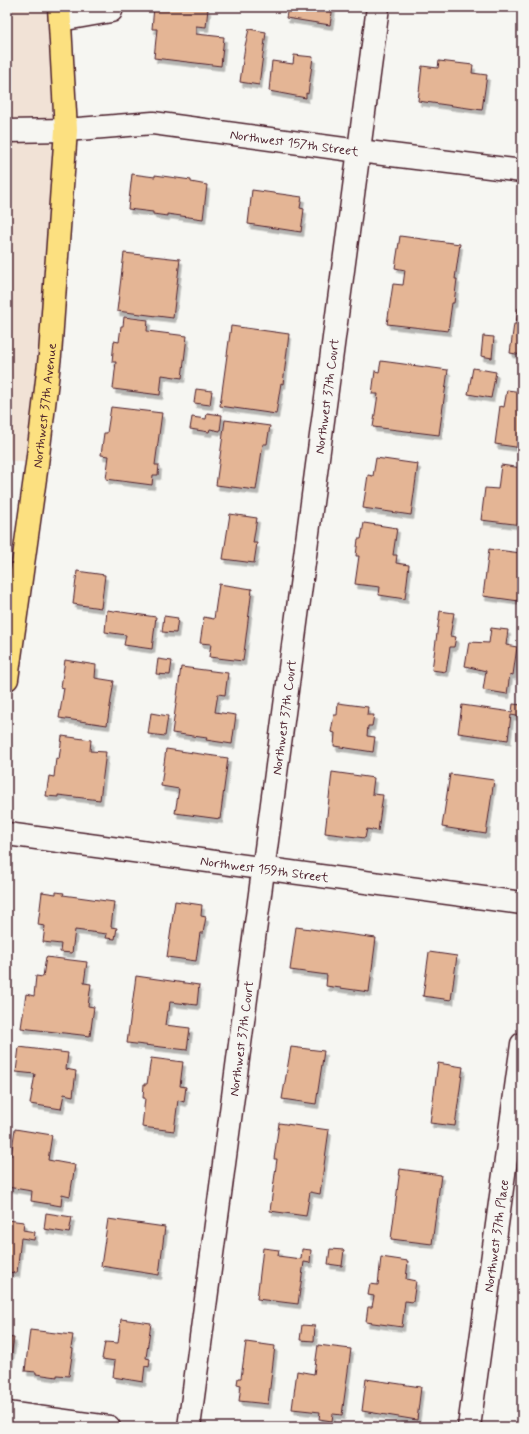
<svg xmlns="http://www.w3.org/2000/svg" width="529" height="1434" font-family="Mynerve,sans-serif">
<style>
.built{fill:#f1e2d6}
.building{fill:#e4b595;stroke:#4a1f2b;filter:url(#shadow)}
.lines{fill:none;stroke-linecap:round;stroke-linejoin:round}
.street-casing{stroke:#4a1f2b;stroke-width:25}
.secondary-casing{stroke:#4a1f2b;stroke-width:25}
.primary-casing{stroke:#4a1f2b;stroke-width:25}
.street{stroke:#f6f6f2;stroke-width:22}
.secondary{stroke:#f6f6f2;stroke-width:22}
.primary{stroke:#fce080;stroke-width:22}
.labels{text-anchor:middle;stroke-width:4;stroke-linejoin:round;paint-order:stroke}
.street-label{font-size:13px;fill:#4a1f2b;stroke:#f6f6f2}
</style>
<defs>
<filter id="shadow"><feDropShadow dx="2.5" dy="4.5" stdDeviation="0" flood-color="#0004"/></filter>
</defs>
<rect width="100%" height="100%" fill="#f6f6f2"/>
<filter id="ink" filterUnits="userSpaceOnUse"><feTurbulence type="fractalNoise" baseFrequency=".025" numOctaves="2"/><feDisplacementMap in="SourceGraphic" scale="8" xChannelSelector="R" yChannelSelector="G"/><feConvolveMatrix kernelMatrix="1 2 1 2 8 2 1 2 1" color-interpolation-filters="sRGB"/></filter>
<g filter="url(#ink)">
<!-- built -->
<polygon class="built" points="7,7 59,7 68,112 37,464 7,460"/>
<!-- building -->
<g class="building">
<polygon points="154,7 198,7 208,9 206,27 196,26 196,34 224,37 221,66 154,58 157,29 152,29"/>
<polygon points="288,7 333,7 330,25 286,18"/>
<polygon points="249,29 266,32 259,85 240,82 245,46"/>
<polygon points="294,55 313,57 308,94 306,93 306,98 269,91 272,61 293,64"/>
<polygon points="439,61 473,65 472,73 487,75 482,110 418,101 422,66 438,68"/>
<polygon points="132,174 155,177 155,175 191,180 191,182 207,185 203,219 167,214 167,216 153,214 153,212 128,209"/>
<polygon points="252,190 302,197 300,208 304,209 301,232 248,224"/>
<polygon points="400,236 460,244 455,279 457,279 454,303 452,303 448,331 387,324 393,284 403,285 405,270 395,268"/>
<polygon points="124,253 180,259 173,318 117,311"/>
<polygon points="518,308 522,308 522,355 510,353 514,324 516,324"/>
<polygon points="124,317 148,320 147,331 187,336 182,378 162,375 160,395 113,389 116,362 112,362 114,341 119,342 121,326 123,326"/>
<polygon points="231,326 289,334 283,384 281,383 276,414 220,406"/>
<polygon points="483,336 494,337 492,358 481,356"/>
<polygon points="381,361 448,370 439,435 373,427 378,394 372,394 375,371 379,372"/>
<polygon points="473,368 496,372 491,398 468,394"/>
<polygon points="196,389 212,391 210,405 194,403"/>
<polygon points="507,390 522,392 522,448 495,444 500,406 504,407"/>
<polygon points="111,407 162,413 155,465 159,465 158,475 153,475 152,485 106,479 109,456 101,455 104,433 107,433"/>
<polygon points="207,413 222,415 220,431 210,429 209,432 190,429 192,417 206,419"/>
<polygon points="225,420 270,426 267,444 263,444 256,490 216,485"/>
<polygon points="376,458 418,464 411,515 363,508 368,475 373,476"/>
<polygon points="501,465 522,468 522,525 481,520 485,488 498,489"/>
<polygon points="230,514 257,518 253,543 257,543 254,563 223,559"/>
<polygon points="364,523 397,528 393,555 397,555 396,563 409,565 405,599 379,595 380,587 355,584 359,556 356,556 358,539 361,539"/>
<polygon points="489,549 521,553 518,571 522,571 522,576 519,601 483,596"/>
<polygon points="77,571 105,575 101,608 73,604"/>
<polygon points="219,584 252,589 243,661 209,657 211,644 200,643 204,617 214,619"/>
<polygon points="107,610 156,617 152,649 124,645 126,635 105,632"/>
<polygon points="440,611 454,613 450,636 456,637 454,647 450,647 446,672 432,670"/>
<polygon points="164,616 178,618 176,633 162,632"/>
<polygon points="491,628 508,630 506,645 517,647 513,675 510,674 507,694 483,690 486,671 465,666 469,642 489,643"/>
<polygon points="158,659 172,661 170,675 156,674"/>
<polygon points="65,660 96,665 95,678 114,681 107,725 59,718 64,688 61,687"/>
<polygon points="181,667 228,673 225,695 218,694 215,712 236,715 232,744 206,740 207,738 172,733"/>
<polygon points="338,703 368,707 367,715 374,715 372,726 368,726 367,736 375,737 373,752 334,746 335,733 331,732 334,715 337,715"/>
<polygon points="513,704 522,705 522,717 511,715 508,740 458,733 462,705 512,712"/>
<polygon points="151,713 168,716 165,736 148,734"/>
<polygon points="62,736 91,740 90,751 106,752 100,800 58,795 58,797 46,796 49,776 54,777 56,758 59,759"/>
<polygon points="166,749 228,758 220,819 175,813 179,789 161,786"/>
<polygon points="332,772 374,778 372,794 383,795 378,831 367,829 365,838 325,833"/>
<polygon points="450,774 494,780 486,834 442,827"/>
<polygon points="42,892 56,894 56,892 64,893 63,895 114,902 111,927 117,928 115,939 106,938 107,934 75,930 72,953 60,952 61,944 43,942 45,926 38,925"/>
<polygon points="175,901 202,905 201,916 206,917 203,933 200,933 196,961 167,957"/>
<polygon points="296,927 376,938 369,992 326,986 327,975 290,970"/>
<polygon points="429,952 457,956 451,1000 423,996"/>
<polygon points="46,957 87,962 84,983 91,984 88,1006 94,1007 90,1036 21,1028 26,994 34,996 36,976 43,977"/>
<polygon points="136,976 199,985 197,1005 170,1002 169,1011 167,1011 165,1025 190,1028 187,1050 127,1043"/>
<polygon points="19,1047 68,1053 66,1069 76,1071 73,1096 64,1094 61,1109 30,1104 35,1074 16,1072"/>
<polygon points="291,1047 324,1051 316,1104 282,1099"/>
<polygon points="151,1058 183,1062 180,1086 186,1087 184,1102 178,1100 174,1131 142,1127 145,1098 143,1098 144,1084 147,1084"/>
<polygon points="438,1063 463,1067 455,1126 430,1123"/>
<polygon points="279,1123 329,1130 320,1194 310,1192 306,1216 270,1211 277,1159 274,1159"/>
<polygon points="15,1129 52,1135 48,1160 75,1165 70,1196 62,1194 61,1206 31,1201 32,1191 7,1187 7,1163 8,1155 11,1156"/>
<polygon points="400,1169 441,1175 432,1244 391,1239"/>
<polygon points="46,1213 72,1217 69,1233 44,1229"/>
<polygon points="108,1219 165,1227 159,1275 101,1266"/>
<polygon points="7,1220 24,1222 23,1230 35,1232 34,1240 21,1238 17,1273 7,1272"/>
<polygon points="263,1248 279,1250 278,1256 301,1259 302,1249 311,1250 310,1263 304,1262 298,1304 257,1299"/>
<polygon points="330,1249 344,1250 342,1266 328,1264"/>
<polygon points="381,1257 408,1261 406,1279 416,1281 413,1302 405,1301 402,1327 366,1322 368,1307 372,1307 374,1296 368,1295 370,1284 378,1285"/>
<polygon points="121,1319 151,1323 146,1358 150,1359 149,1367 145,1366 143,1382 113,1377 115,1361 102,1359 105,1342 118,1343"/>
<polygon points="302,1325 315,1326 314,1341 300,1340"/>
<polygon points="30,1330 73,1335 71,1348 73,1349 69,1376 57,1375 57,1377 36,1374 36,1372 25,1371"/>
<polygon points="7,1337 14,1338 9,1368 7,1368"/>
<polygon points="246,1342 275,1346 268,1404 239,1401 241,1385 237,1384 238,1378 241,1378"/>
<polygon points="318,1345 351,1349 342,1415 333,1414 332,1421 319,1419 320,1412 292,1409 297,1371 314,1374"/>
<polygon points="366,1379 421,1387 417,1420 362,1411"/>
</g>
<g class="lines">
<!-- street casing -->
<g class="street-casing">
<g id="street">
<polyline points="60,20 111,11 112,7"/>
<path id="s1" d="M7,131L66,130L153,123L359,151L522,171"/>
<polyline points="7,1413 109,1427"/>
<path id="s2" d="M189,1427L378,7"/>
<path id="s3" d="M469,1427L522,1044"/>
</g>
</g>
<!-- secondary casing -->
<g class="secondary-casing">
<g id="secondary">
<path id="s4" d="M7,834L522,903"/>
</g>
</g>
<!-- primary casing -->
<g class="primary-casing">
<g id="primary">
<path id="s5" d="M7,679L37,464L50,355L66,130L59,7"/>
</g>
</g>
<!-- street -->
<use href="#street" class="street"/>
<!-- secondary -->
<use href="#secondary" class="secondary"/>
<!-- primary -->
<use href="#primary" class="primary"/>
</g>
</g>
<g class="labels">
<!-- street labels -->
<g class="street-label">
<text dy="5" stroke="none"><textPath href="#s1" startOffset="289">Northwest 157th Street</textPath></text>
<text dy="5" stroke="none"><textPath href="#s2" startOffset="1040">Northwest 37th Court</textPath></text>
<text dy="5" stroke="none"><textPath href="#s5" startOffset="276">Northwest 37th Avenue</textPath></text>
<text dy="5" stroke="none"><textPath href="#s2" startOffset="716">Northwest 37th Court</textPath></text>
<text dy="5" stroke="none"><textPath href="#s4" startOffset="260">Northwest 159th Street</textPath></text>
<text dy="5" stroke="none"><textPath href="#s2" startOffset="392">Northwest 37th Court</textPath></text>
<text dy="5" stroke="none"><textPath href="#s3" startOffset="193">Northwest 37th Place</textPath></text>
</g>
</g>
<!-- margin -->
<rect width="529" height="1434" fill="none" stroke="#f6f6f2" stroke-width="24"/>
<rect x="12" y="12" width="505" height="1410" fill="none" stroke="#4a1f2b" stroke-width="1.5" filter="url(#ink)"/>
</svg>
